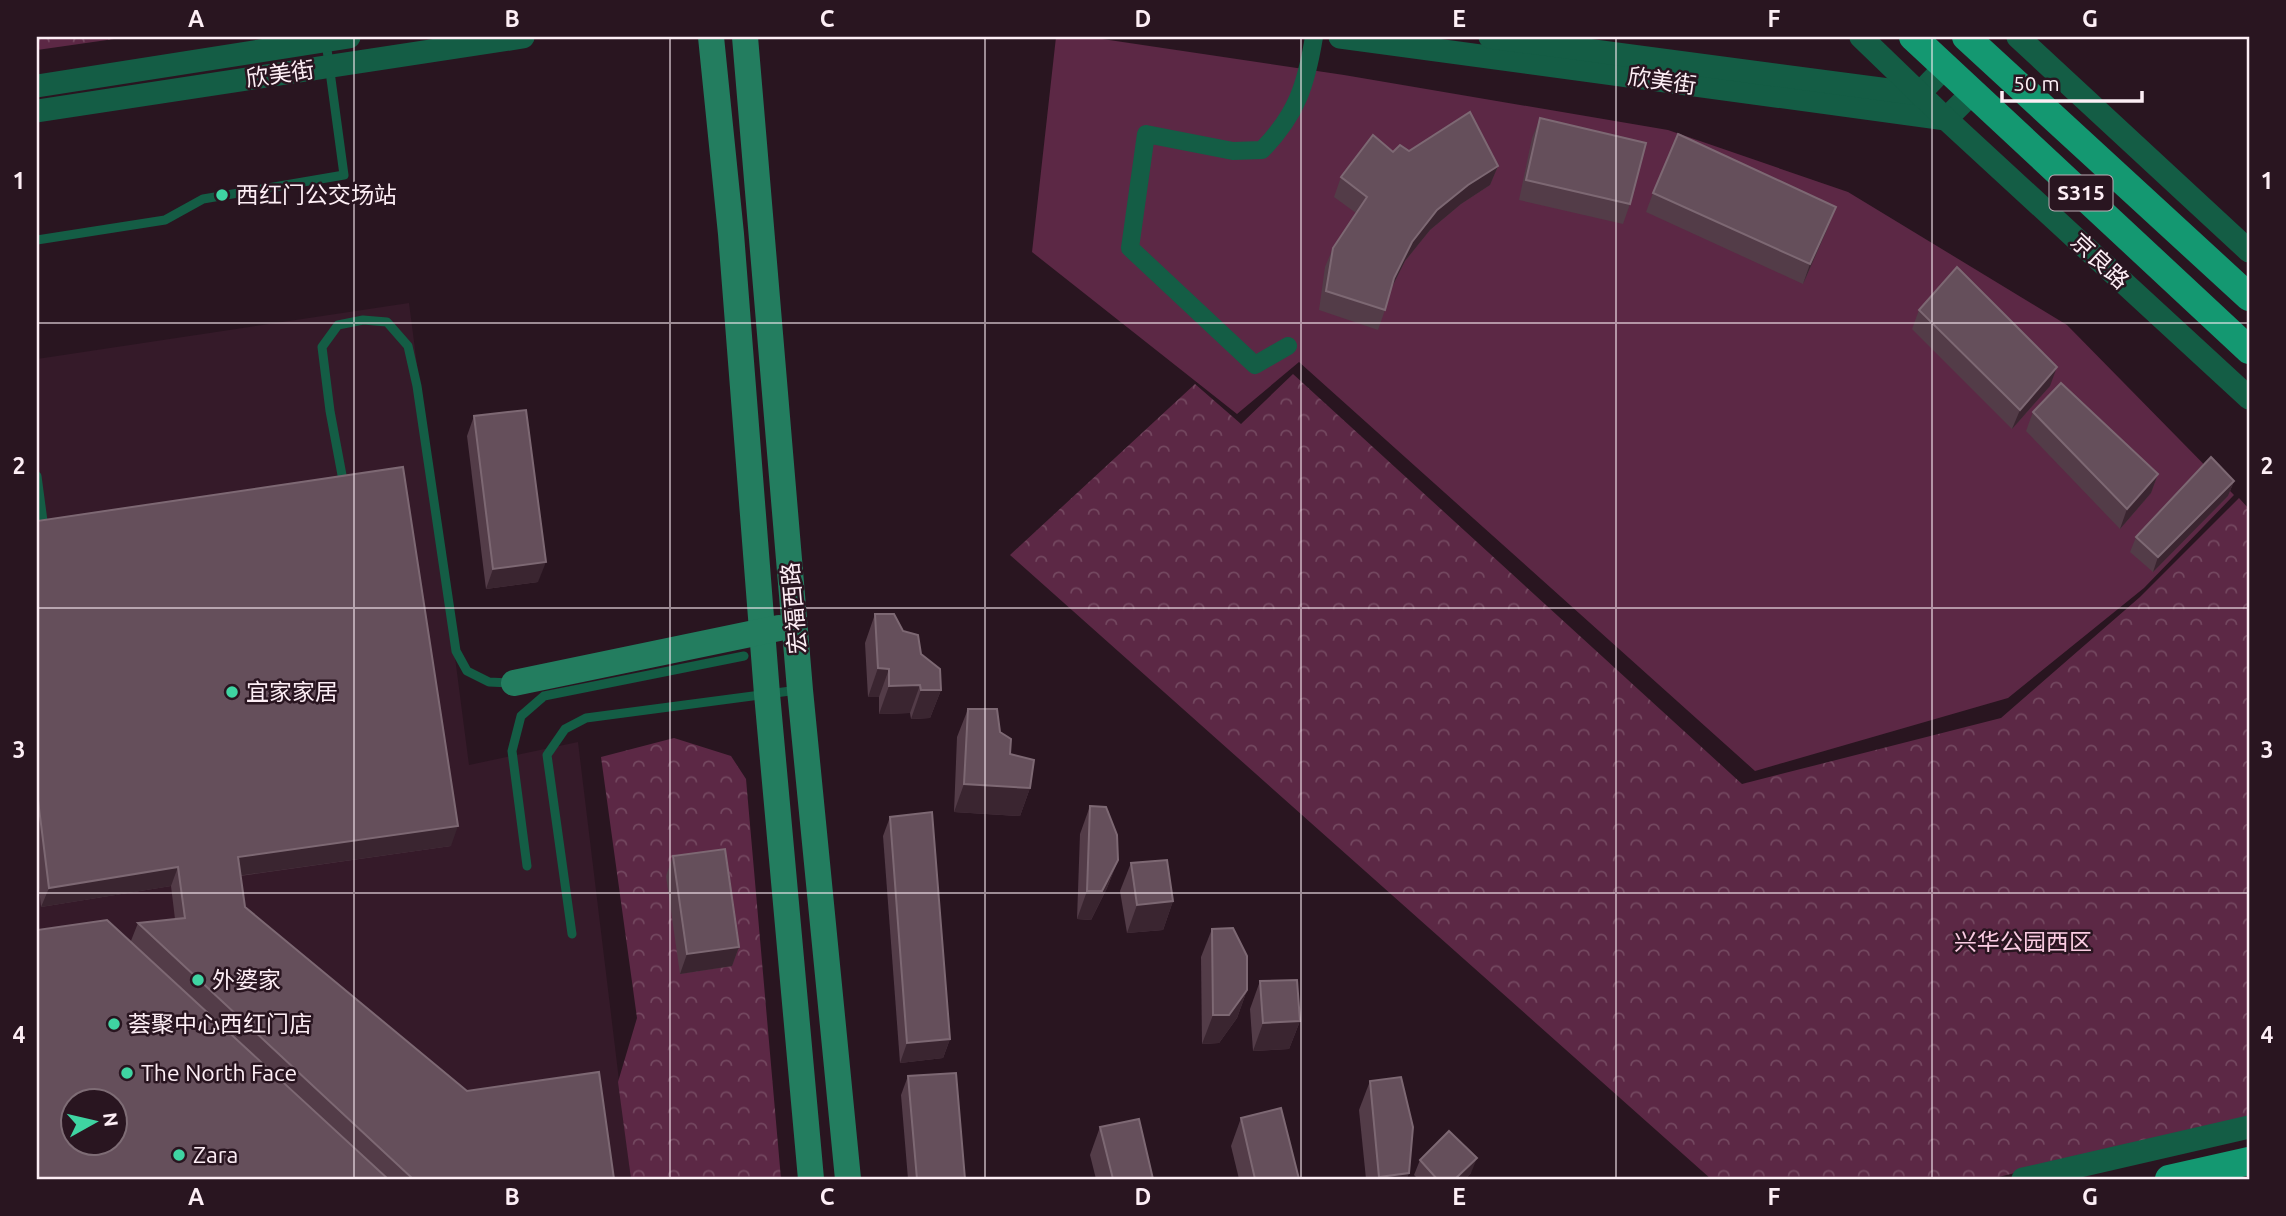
<svg xmlns="http://www.w3.org/2000/svg" width="2286" height="1216" font-family="Ubuntu,'Noto Sans SC',sans-serif">
<style>
.built{fill:#351a29;fill-rule:evenodd}
.green{fill:#5c2845}
.park{fill:url(#park-crowns)}
.lines{fill:none;stroke-linecap:round;stroke-linejoin:round}
.service{stroke:#145d45;stroke-width:9}
.minor{stroke:#145d45;stroke-width:18}
.tertiary{stroke:#145d45;stroke-width:23}
.secondary{stroke:#237d5f;stroke-width:26}
.primary{stroke:#149871;stroke-width:28}
.wall{fill:#533c48}
.shaded-wall{fill:#3a2530}
.building{fill:#654f5b;stroke:#7d6873;stroke-width:2;fill-rule:evenodd}
.grid{fill:none;stroke:#fdeef5;stroke-width:2;stroke-opacity:0.55}
.poi-dot{fill:#3fd4a2;stroke:#291520;stroke-width:2.5}
.labels{text-anchor:middle;stroke-width:5;stroke-linejoin:round;paint-order:stroke}
.shield{fill:#291520;stroke:#bdadb5;stroke-width:2}
.shield-label{font-size:21px;font-weight:bold;fill:#fdeef5}
.street-label{font-size:23px;fill:#fdeef5;stroke:#291520}
.poi-label{font-size:23px;fill:#fdeef5;stroke:#291520;text-anchor:start}
.park-label{font-size:23px;fill:#facce2;stroke:#291520}
.neatline{fill:none;stroke:#fdeef5;stroke-width:2.5}
.grid-label{font-size:23px;text-anchor:middle;font-weight:bold;fill:#fdeef5}
</style>
<defs>
<pattern id="park-crowns" width="20" height="18" patternUnits="userSpaceOnUse" patternTransform="scale(1.75)"><rect width="20" height="18" fill="#5c2845"/><path d="M2 6a3 3 0 1 1 6 0M12 15a3 3 0 1 1 6 0" fill="none" stroke="#744860"/></pattern>
</defs>
<rect width="100%" height="100%" fill="#291520"/>
<!-- built -->
<path class="built" d="M409,303L469,765L578,742L631,1179H37V359ZM74,1100H116V1142H74Z"/>
<!-- green -->
<polygon class="green" points="1056,37 1089,37 1344,75 1668,130 1848,192 2067,325 2234,495 2144,588 2008,698 1755,771 1299,362 1237,414 1032,252"/>
<!-- park -->
<g class="park">
<polygon points="37,37 128,37 37,50"/>
<polygon points="1293,374 1742,784 2001,718 2140,597 2239,498 2249,509 2249,1117 1990,1179 1711,1179 1010,555 1195,384 1241,424"/>
<polygon points="674,738 731,756 746,779 781,1179 631,1179 618,1082 637,1018 601,757"/>
</g>
<g class="lines">
<!-- service -->
<g class="service">
<polyline points="37,240 165,220 203,199 344,175 326,42"/>
<polyline points="342,475 330,411 322,347 338,325 363,320 387,322 408,346 417,386 456,651 467,671 489,682 512,683"/>
<polyline points="37,476 43,521"/>
<polyline points="527,866 512,751 521,716 544,696 744,656"/>
<polyline points="572,934 547,755 565,729 586,718 798,690"/>
</g>
<!-- minor -->
<path class="minor" d="M1288,346L1255,365L1130,248L1146,134L1233,151L1262,150C1297,114 1306,85 1314,37"/>
<!-- tertiary -->
<g class="tertiary">
<polyline points="1340,37 1946,119 1973,92"/>
<polyline points="1490,37 1919,94 1945,67"/>
<polyline points="1861,37 1946,119 2249,398"/>
<polyline points="2018,37 2249,251"/>
<polyline points="37,86 349,37"/>
<polyline points="37,111 523,37"/>
<polyline points="2023,1179 2249,1127"/>
</g>
<!-- secondary -->
<g class="secondary">
<polyline points="711,37 731,234 767,694 811,1179"/>
<polyline points="745,37 800,690 848,1179"/>
<polyline points="514,683 779,628"/>
</g>
<!-- primary -->
<g class="primary">
<polyline points="1913,37 2249,350"/>
<polyline points="1966,37 2249,297"/>
<polyline points="2169,1179 2249,1161"/>
</g>
</g>
<!-- wall -->
<g class="wall">
<polygon points="1540,118 1630,204 1623,224 1519,200 1532,138"/>
<polygon points="1409,151 1498,166 1490,185 1461,204 1430,230 1405,261 1390,290 1385,310 1378,330 1319,310 1325,267 1333,248 1356,213 1334,197 1341,177 1393,152"/>
<polygon points="1653,193 1836,207 1828,227 1803,284 1646,212"/>
<polygon points="1919,310 2050,386 2012,429 1912,329"/>
<polygon points="2033,412 2158,474 2151,493 2120,529 2026,431"/>
<polygon points="474,416 538,582 486,589 467,436"/>
<polygon points="2234,481 2228,496 2153,572 2130,552 2136,537"/>
<polygon points="37,521 451,846 240,876 245,907 467,1091 614,1179 37,1179 138,923 175,919 171,886 41,907 37,869"/>
<polygon points="875,614 903,631 921,654 941,690 930,718 911,719 910,713 879,714 879,697 868,697 865,643"/>
<polygon points="968,709 1000,732 1010,754 1030,788 1020,816 954,812 957,737"/>
<polygon points="1090,806 1118,860 1107,888 1091,920 1077,919 1080,834"/>
<polygon points="890,817 950,1039 943,1058 900,1063 883,836"/>
<polygon points="673,856 739,947 732,966 680,974 666,876"/>
<polygon points="1131,863 1173,901 1163,930 1127,933 1120,891"/>
<polygon points="1212,929 1247,990 1237,1018 1219,1043 1202,1044 1201,957"/>
<polygon points="1260,981 1300,1021 1289,1049 1253,1051 1250,1009"/>
<polygon points="908,1076 965,1179 908,1179 901,1095"/>
<polygon points="1370,1081 1409,1173 1406,1179 1366,1179 1359,1110"/>
<polygon points="1241,1118 1299,1179 1239,1179 1231,1146"/>
<polygon points="1100,1127 1153,1179 1096,1179 1090,1155"/>
<polygon points="1420,1160 1471,1173 1465,1179 1418,1179 1414,1175"/>
</g>
<!-- shaded-wall -->
<g class="shaded-wall">
<polygon points="1498,166 1490,185 1461,204 1430,230 1405,261 1387,297 1394,278 1412,242 1437,210 1468,185"/>
<polygon points="1836,207 1828,227 1803,284 1810,264"/>
<polygon points="2057,367 2050,386 2012,429 2020,410"/>
<polygon points="2158,474 2151,493 2120,529 2127,509"/>
<polygon points="2234,481 2228,496 2153,572 2158,557"/>
<polygon points="546,562 538,582 486,589 493,569"/>
<polygon points="878,668 889,669 879,697 868,697"/>
<polygon points="920,685 910,713 879,714 889,686"/>
<polygon points="921,690 941,690 930,718 911,719"/>
<polygon points="964,784 1030,788 1020,816 954,812"/>
<polygon points="458,826 451,846 230,877 238,857"/>
<polygon points="1118,860 1107,888 1091,920 1077,919 1087,891"/>
<polygon points="178,867 171,886 41,907 49,888"/>
<polygon points="1173,901 1163,930 1127,933 1137,905"/>
<polygon points="739,947 732,966 680,974 687,954"/>
<polygon points="1247,990 1237,1018 1219,1043 1202,1044 1213,1015"/>
<polygon points="1300,1021 1289,1049 1253,1051 1263,1023"/>
<polygon points="950,1039 943,1058 900,1063 907,1043"/>
<polygon points="1477,1158 1471,1173 1465,1179 1455,1179"/>
<polygon points="1409,1173 1406,1179 1378,1179 1379,1177"/>
</g>
<!-- building -->
<g class="building">
<polygon points="1470,112 1498,166 1468,185 1437,210 1412,242 1394,278 1385,310 1326,291 1333,248 1367,197 1341,177 1373,135 1393,152 1400,145 1409,151"/>
<polygon points="1540,118 1646,143 1630,204 1526,180"/>
<polygon points="1678,134 1836,207 1810,264 1653,193"/>
<polygon points="1957,267 2057,367 2020,410 1919,310"/>
<polygon points="2061,383 2158,474 2127,509 2033,412"/>
<polygon points="526,410 546,562 493,569 474,416"/>
<polygon points="2211,457 2234,481 2158,557 2136,537"/>
<polygon points="403,467 458,826 238,857 245,907 467,1091 599,1072 614,1179 413,1179 138,923 185,918 178,867 49,888 37,792 37,521"/>
<polygon points="875,614 894,614 903,631 918,635 921,654 940,669 941,690 921,690 920,685 889,686 889,669 878,668"/>
<polygon points="968,709 997,709 1000,732 1011,739 1010,754 1034,760 1030,788 964,784"/>
<polygon points="1090,806 1106,807 1117,835 1118,860 1102,891 1087,891"/>
<polygon points="932,812 950,1039 907,1043 890,817"/>
<polygon points="725,849 739,947 687,954 673,856"/>
<polygon points="1167,860 1173,901 1137,905 1131,863"/>
<path d="M107,920L388,1179H37V930ZM74,1101H116V1143H74Z"/>
<polygon points="1233,928 1247,956 1247,990 1229,1015 1213,1015 1212,929"/>
<polygon points="1297,980 1300,1021 1263,1023 1260,981"/>
<polygon points="956,1073 965,1179 917,1179 908,1076"/>
<polygon points="1401,1077 1413,1127 1409,1173 1379,1177 1370,1081"/>
<polygon points="1281,1108 1299,1179 1255,1179 1241,1118"/>
<polygon points="1139,1119 1153,1179 1113,1179 1100,1127"/>
<polygon points="1449,1131 1477,1158 1455,1179 1437,1179 1420,1160"/>
</g>
<!-- grid -->
<path class="grid" d="M354,37V1179M670,37V1179M985,37V1179M1301,37V1179M1616,37V1179M1932,37V1179M37,323H2249M37,608H2249M37,893H2249"/>
<!-- markers -->
<g class="poi-dot">
<circle cx="222" cy="195" r="7"/>
<circle cx="232" cy="692" r="7"/>
<circle cx="198" cy="980" r="7"/>
<circle cx="114" cy="1024" r="7"/>
<circle cx="127" cy="1073" r="7"/>
<circle cx="179" cy="1155" r="7"/>
</g>
<g class="labels">
<!-- shield labels -->
<rect class="shield" x="2049.5" y="175.5" width="63" height="35" rx="5"/>
<g class="shield-label">
<text x="2081" y="200">S315</text>
</g>
<!-- street labels -->
<g class="street-label">
<text transform="translate(280 74) rotate(-8)" y="8">欣美街</text>
<text transform="translate(1662 81) rotate(8)" y="8">欣美街</text>
<text transform="translate(2100 261) rotate(43)" y="8">京良路</text>
<text transform="translate(794 608) rotate(-95)" y="8">宏福西路</text>
</g>
<!-- poi labels -->
<g class="poi-label">
<text x="236" y="203">西红门公交场站</text>
<text x="246" y="700">宜家家居</text>
<text x="212" y="988">外婆家</text>
<text x="128" y="1032">荟聚中心西红门店</text>
<text x="141" y="1081">The North Face</text>
<text x="193" y="1163">Zara</text>
</g>
<!-- park labels -->
<g class="park-label">
<text x="2023" y="950">兴华公园西区</text>
</g>
</g>
<!-- border -->
<rect width="2286" height="1216" fill="none" stroke="#291520" stroke-width="77"/>
<!-- north arrow -->
<g transform="translate(94 1122) rotate(82)"><circle r="33" fill="#291520" stroke="#7e6c75" stroke-width="2"/>
<path d="M0-5L12 26L0 18L-12 26Z" fill="#3fd4a2"/>
<text y="-10" font-size="19" font-weight="bold" text-anchor="middle" fill="#fdeef5">N</text>
</g>
<!-- scale -->
<path d="M2002 91v10h140v-10" fill="none" stroke="#fdeef5" stroke-width="3.5"/>
<text x="2013" y="91" font-size="21" fill="#fdeef5" stroke="#291520" stroke-width="5" paint-order="stroke">50 m</text>
<rect x="38" y="38" width="2210" height="1140" class="neatline"/>
<g class="grid-label">
<text x="196" y="27">A</text>
<text x="512" y="27">B</text>
<text x="827" y="27">C</text>
<text x="1143" y="27">D</text>
<text x="1459" y="27">E</text>
<text x="1774" y="27">F</text>
<text x="2090" y="27">G</text>
<text x="19" y="189">1</text>
<text x="2267" y="189">1</text>
<text x="19" y="474">2</text>
<text x="2267" y="474">2</text>
<text x="19" y="758">3</text>
<text x="2267" y="758">3</text>
<text x="19" y="1043">4</text>
<text x="2267" y="1043">4</text>
<text x="196" y="1205">A</text>
<text x="512" y="1205">B</text>
<text x="827" y="1205">C</text>
<text x="1143" y="1205">D</text>
<text x="1459" y="1205">E</text>
<text x="1774" y="1205">F</text>
<text x="2090" y="1205">G</text>
</g>
</svg>
